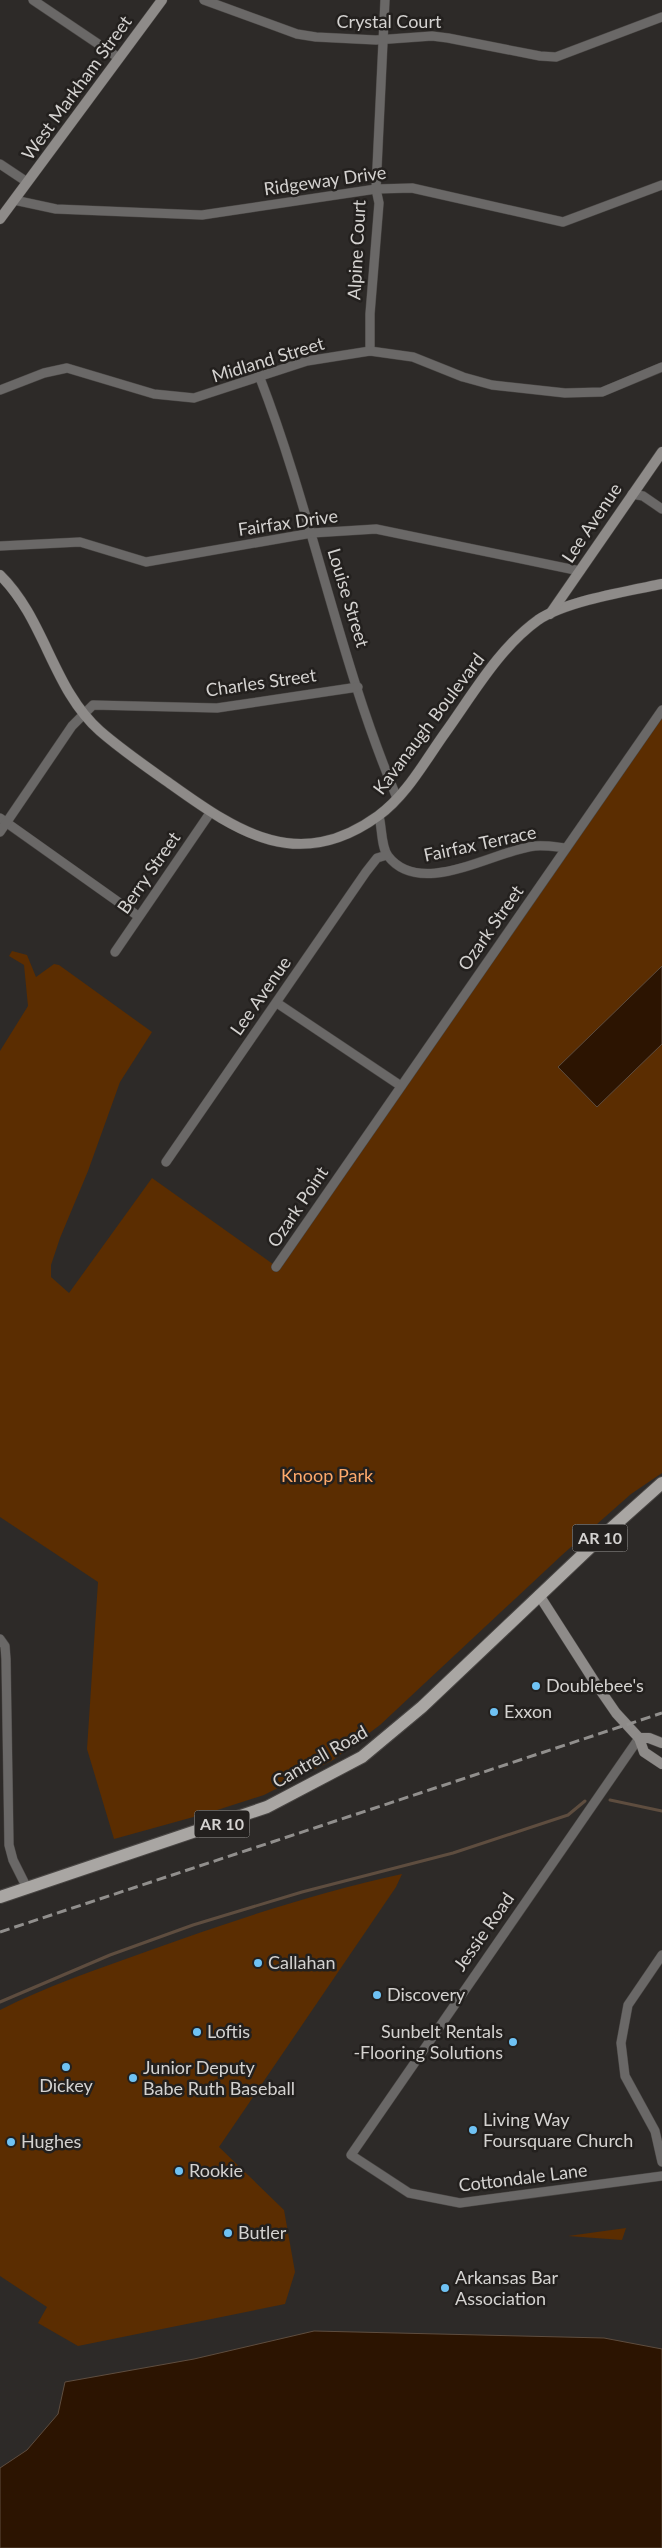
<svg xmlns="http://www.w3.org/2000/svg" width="662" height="2548" font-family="Lato,sans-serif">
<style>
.green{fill:#5b2d01}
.water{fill:#2c1401;stroke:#5e4d3f}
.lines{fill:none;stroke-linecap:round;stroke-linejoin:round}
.stream{stroke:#5e4d3f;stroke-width:3}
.street-casing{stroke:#484543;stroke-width:10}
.secondary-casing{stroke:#484543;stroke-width:11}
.primary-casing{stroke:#484543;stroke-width:14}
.street{stroke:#6a6867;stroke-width:9}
.secondary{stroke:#8e8b89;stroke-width:10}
.primary{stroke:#a9a6a3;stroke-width:12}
.rail{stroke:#918f8d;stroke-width:3;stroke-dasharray:10 5;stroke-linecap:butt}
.poi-dot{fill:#6fc2f4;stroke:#23201e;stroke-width:2}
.labels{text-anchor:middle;stroke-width:5;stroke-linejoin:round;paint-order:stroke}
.shield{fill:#23201e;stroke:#9f9d9b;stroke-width:1}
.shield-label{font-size:16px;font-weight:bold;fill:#d4d2d0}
.street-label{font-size:18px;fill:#d4d2d0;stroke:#23201e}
.park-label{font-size:18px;fill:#fda96b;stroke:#23201e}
.poi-label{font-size:18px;fill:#d4d2d0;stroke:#23201e;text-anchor:start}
</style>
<rect width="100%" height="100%" fill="#2d2a28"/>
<!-- green -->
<g class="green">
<polygon points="662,712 662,1473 631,1494 562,1555 380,1725 333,1760 264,1795 208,1813 114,1839 87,1749 98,1582 0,1517 0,1051 28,1006 24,965 9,956 12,951 27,955 36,977 54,964 59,965 152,1032 120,1082 88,1171 60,1238 51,1265 51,1277 69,1293 152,1178 277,1267"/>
<path d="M402,1874L396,1887L219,2147L284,2210L295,2272L285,2304L78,2346L38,2323L47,2307L0,2276V2010C47,1986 98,1969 148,1951C231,1921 315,1893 402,1874Z"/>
<polygon points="626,2228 622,2240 568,2236"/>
</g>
<!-- water -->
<g class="water">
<polygon points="662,966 662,1044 597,1107 558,1067"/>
<polygon points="314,2331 604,2338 662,2349 662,2548 0,2548 0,2468 27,2450 58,2414 65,2382 194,2359"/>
</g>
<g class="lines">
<!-- stream -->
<g class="stream">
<polyline points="610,1800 662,1811"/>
<polyline points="0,2002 110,1955 193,1925 302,1892 453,1853 568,1815 585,1801"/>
</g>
<!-- street casing -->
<g class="street-casing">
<g id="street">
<polyline points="33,0 119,58"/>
<polyline points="204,0 297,34 316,37 376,40 432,36 448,38 540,56 556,57 662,17"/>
<polyline points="0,164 27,182"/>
<polyline points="14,200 56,209 202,215 376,189 412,188 563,222 662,185"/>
<polyline points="370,351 370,314 379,203 376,189 385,0"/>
<path d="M260,378C313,515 340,664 397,798"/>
<polyline points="0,390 44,373 67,368 154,394 194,398 307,361 370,351 413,357 463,377 492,385 565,393 602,392 662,367"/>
<polyline points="632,494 643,496 662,509"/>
<polyline points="0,546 80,542 146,562 312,533 376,529 580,571"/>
<path d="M379,816C382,827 381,847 388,856C421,899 495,850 535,846C546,845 556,847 566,848"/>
<polyline points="0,818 138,916"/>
<polyline points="0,832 72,726 93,705 217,708 358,687"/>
<polyline points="115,952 210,813"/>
<polyline points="277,1003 401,1086"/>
<polyline points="166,1162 366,872 377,858 387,855"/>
<polyline points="276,1267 662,710"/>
<polyline points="0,1639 5,1646 6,1659 9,1845 13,1860 27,1888"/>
<polyline points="639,1738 351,2155 409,2193 460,2203 662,2176"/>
<polyline points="662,1955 628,2005 621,2043 625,2076 655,2131 662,2162"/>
</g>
</g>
<!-- secondary casing -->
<g class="secondary-casing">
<g id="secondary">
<polyline points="0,219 162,0"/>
<path d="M0,575C45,619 53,690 100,731C123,751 148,768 172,785C239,833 299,873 378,816C406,796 425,761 445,733C473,694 499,648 538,620C566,601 628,591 662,584"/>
<polyline points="550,614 662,452"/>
<polyline points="539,1595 596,1684 616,1713 639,1738 644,1752 662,1764"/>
<polyline points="639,1738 649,1738 662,1743"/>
</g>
</g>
<!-- primary casing -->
<g class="primary-casing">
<polyline id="primary" points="0,1897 267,1807 362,1757 422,1707 597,1541 662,1483"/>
</g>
<!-- street -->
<use href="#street" class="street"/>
<!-- secondary -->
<use href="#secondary" class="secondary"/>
<!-- primary -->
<use href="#primary" class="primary"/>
<!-- rail -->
<polyline class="rail" points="0,1932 662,1713"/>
</g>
<!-- markers -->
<g class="poi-dot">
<circle cx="536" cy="1686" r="5"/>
<circle cx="494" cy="1712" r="5"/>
<circle cx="258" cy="1963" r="5"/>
<circle cx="377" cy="1995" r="5"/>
<circle cx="197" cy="2032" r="5"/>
<circle cx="513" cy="2042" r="5"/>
<circle cx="66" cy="2067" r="5"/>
<circle cx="133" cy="2078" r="5"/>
<circle cx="473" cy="2130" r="5"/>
<circle cx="11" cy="2142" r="5"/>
<circle cx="179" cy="2171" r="5"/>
<circle cx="228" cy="2233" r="5"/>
<circle cx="445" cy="2288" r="5"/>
</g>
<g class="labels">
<!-- shield labels -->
<g class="shield">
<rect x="572.5" y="1524.5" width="55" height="27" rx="4"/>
<rect x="194.5" y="1810.5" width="55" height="27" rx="4"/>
</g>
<g class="shield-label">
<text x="600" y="1544">AR 10</text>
<text x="222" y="1830">AR 10</text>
</g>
<!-- street labels -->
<g class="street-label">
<text x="389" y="28">Crystal Court</text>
<text transform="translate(77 88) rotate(-54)" y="6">West Markham Street</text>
<text transform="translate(325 181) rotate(-8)" y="6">Ridgeway Drive</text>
<text transform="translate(357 250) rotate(-87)" y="6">Alpine Court</text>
<text transform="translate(268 360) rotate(-17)" y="6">Midland Street</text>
<text transform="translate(288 523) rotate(-8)" y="6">Fairfax Drive</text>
<text transform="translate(592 523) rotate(-56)" y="6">Lee Avenue</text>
<text transform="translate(348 598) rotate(73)" y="6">Louise Street</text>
<text transform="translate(261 683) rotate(-8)" y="6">Charles Street</text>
<text transform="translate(429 724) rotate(-53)" y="6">Kavanaugh Boulevard</text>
<text transform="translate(480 844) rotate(-12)" y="6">Fairfax Terrace</text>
<text transform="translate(149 873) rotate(-55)" y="6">Berry Street</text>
<text transform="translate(491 928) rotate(-55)" y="6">Ozark Street</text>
<text transform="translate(261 996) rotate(-55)" y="6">Lee Avenue</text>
<text transform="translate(298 1207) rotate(-56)" y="6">Ozark Point</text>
<text transform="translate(320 1757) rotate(-30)" y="6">Cantrell Road</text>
<text transform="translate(484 1932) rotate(-55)" y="6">Jessie Road</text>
<text transform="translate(523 2178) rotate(-7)" y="6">Cottondale Lane</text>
</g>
<!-- park labels -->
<g class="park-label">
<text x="327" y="1482">Knoop Park</text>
</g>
<!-- poi labels -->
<g class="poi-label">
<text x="546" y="1692">Doublebee's</text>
<text x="504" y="1718">Exxon</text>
<text x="268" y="1969">Callahan</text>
<text x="387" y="2001">Discovery</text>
<text x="207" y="2038">Loftis</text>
<text x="503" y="2038" text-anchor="end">Sunbelt Rentals<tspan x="503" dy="21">-Flooring Solutions</tspan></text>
<text x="143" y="2074">Junior Deputy<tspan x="143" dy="21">Babe Ruth Baseball</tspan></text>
<text x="66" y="2092" text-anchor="middle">Dickey</text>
<text x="483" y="2126">Living Way<tspan x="483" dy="21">Foursquare Church</tspan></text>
<text x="21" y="2148">Hughes</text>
<text x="189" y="2177">Rookie</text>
<text x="238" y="2239">Butler</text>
<text x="455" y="2284">Arkansas Bar<tspan x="455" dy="21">Association</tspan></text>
</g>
</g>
</svg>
